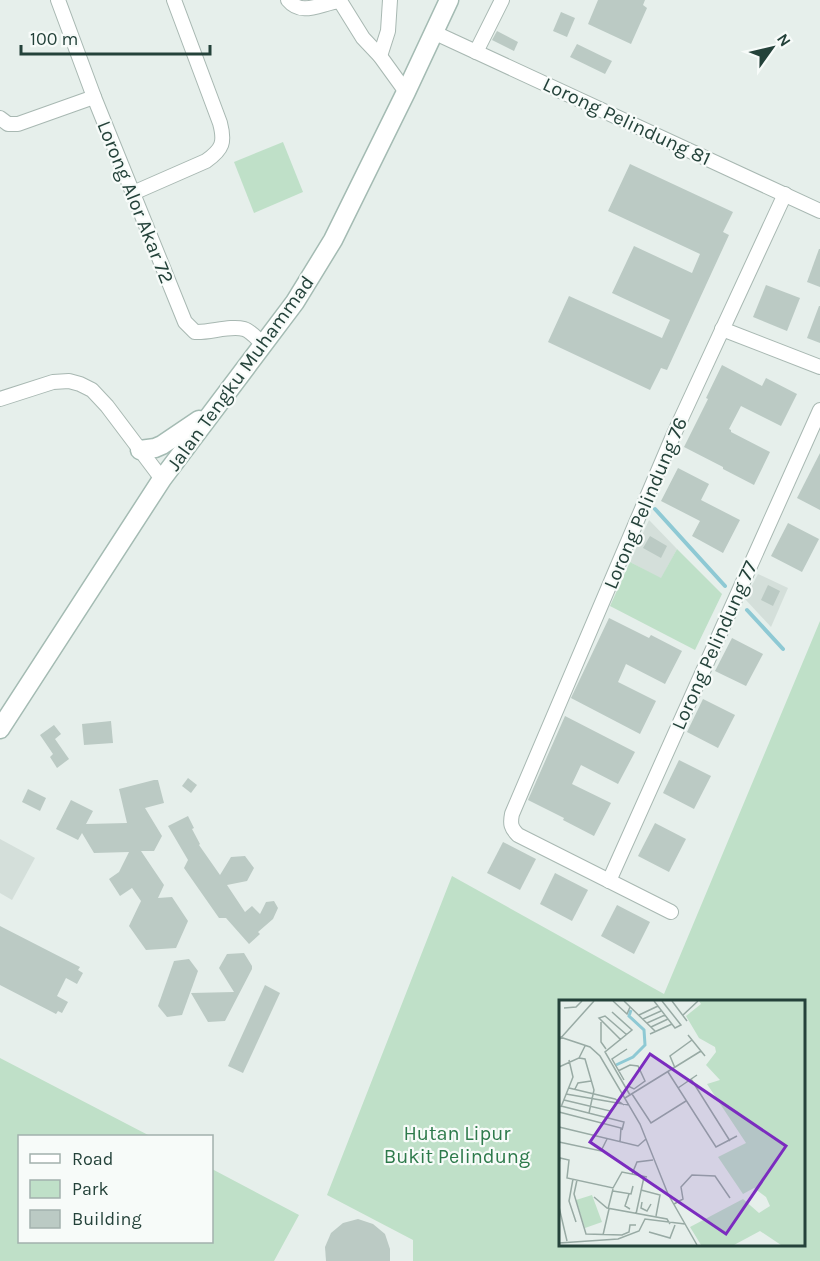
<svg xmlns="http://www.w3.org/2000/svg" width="820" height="1261" font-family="Karla,sans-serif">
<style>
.built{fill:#d4dfda}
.green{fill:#bfe0c8;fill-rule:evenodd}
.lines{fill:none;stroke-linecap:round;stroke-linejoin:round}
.stream{stroke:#8ec9d4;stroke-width:4}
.building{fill:#bbcac4}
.minor-casing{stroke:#a8b8b2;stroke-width:16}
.secondary-casing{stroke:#a4bbb3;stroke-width:21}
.minor{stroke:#fff;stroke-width:14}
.secondary{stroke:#fff;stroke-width:18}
.labels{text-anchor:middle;stroke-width:4.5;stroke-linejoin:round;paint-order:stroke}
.street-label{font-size:20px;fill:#24423a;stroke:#f7fbf9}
.park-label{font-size:20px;fill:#2d7a4b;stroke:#f7fbf9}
.inset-river{fill:none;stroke:#8ec9d4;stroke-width:3}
.inset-road{fill:none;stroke:#98aaa4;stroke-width:1.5}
.view{fill:#7b2cbf;fill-opacity:0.15;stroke:#7b2cbf;stroke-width:3}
.inset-edge{fill:none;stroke:#24423a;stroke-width:3}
</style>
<rect width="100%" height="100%" fill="#e6efeb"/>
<!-- built -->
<g class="built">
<polygon points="649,520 677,549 661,579 630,562"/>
<polygon points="758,574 788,588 771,627 745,599"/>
<polygon points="0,839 35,858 12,900 0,893"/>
</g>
<!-- green -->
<g class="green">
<polygon points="283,142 303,192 254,213 234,162"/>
<polygon points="677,549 722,594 695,650 610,606 630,562 661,578"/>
<path d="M820,621V1261H413V1240L327,1195L452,876L664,994ZM560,1002H804V1244H560Z"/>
<polygon points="0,1058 150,1136 20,1136 20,1242 212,1242 212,1169 299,1215 274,1261 0,1261"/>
</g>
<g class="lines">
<!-- stream -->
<g class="stream">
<polyline points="655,509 725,586"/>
<polyline points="747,610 783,649"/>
</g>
</g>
<!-- building -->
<g class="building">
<polygon points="598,0 645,0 643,5 647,8 631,44 588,24"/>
<polygon points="561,12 575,18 567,37 553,31"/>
<polygon points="497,31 518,42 514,51 492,40"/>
<polygon points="577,44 612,61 605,74 570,57"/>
<polygon points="630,164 733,212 723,232 729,235 700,298 667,370 661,368 650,390 548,342 569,296 662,338 670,320 612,293 634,246 692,273 700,254 608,211"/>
<polygon points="819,249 820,249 820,287 807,282"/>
<polygon points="766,285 800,298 787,331 753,317"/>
<polygon points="819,306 820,306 820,343 807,338"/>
<polygon points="722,365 762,386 766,378 797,394 781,426 741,406 729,429 731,430 731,432 770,452 754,485 723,469 723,467 684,447 708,399 706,398"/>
<polygon points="820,453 820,510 797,498"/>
<polygon points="678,468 709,484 701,500 740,520 723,553 692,536 700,521 661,501"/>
<polygon points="788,523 819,539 802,572 771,556"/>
<polygon points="650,536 667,546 661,558 643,548"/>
<polygon points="768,585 780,591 773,606 761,600"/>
<polygon points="609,618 649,638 651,635 682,651 665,684 626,664 618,682 656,701 640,734 571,698"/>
<polygon points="732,638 763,654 746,686 715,671"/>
<polygon points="703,699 735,715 718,748 687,732"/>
<polygon points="565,716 635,752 618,784 581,765 572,784 611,803 594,836 563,820 564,818 528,800"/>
<polygon points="111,721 113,743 84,745 82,724"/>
<polygon points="54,725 61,734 55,739 69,759 57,768 50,757 53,754 40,735"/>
<polygon points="679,760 711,776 694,809 663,793"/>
<polygon points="188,778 197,785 191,793 182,786"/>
<polygon points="154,780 158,780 164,803 145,808 162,836 154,851 141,851 164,885 158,898 172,897 188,921 176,948 146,950 129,926 141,901 132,888 120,896 109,879 119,872 129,852 94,853 82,833 78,840 56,829 71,800 93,811 86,824 127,823 119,789"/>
<polygon points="28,789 46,798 40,811 22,802"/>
<polygon points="188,816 194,828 192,829 200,844 199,845 220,875 231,857 245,856 254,868 247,881 227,885 245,912 252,906 260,914 266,902 274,901 278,908 273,919 258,932 260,934 249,944 226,918 219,918 184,868 188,860 168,826"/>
<polygon points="655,823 686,839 669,872 638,856"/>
<polygon points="503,842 536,859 520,890 487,873"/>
<polygon points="555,873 588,890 572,921 540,904"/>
<polygon points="617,905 650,922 634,954 601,936"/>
<polygon points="0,926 80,967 78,970 83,973 77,984 66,978 57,996 68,1002 62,1013 58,1011 56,1014 0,985"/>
<polygon points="244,953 252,966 252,969 225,1021 208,1022 191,993 234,992 219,968 227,954"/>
<polygon points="189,959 198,971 182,1015 167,1017 158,1006 174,961"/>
<polygon points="265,985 280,993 243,1073 228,1066"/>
<polygon points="358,1219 373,1224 385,1234 390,1249 390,1261 326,1261 325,1247 331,1233 343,1223"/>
</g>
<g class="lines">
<!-- minor casing -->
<g class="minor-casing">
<g id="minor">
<path d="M58,0L94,97L185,322L195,332C210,333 230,325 244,329C251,331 257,339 263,344"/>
<path d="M288,0C302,17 321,3 340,1L363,38L380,56L406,92"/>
<polyline points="433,32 820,211"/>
<polyline points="476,52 502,0"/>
<polyline points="380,56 388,31 390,0"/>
<polyline points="0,118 8,124 18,124 94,97"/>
<path d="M133,193L206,161C223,149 225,142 220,123L174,0"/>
<polyline points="722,329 820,367"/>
<polyline points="0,399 53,382 69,381 80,384 92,390 107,406 162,479"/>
<polyline points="609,881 820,410"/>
<path d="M671,912L518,835C511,828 510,824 512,814L673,436L785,194"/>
</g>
</g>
<!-- secondary casing -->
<g class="secondary-casing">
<g id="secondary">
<polyline points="140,450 155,448 162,445 199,420"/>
<polyline points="0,729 162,479 295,302 333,240 406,92 449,0"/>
</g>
</g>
<!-- minor -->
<use href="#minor" class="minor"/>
<!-- secondary -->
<use href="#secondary" class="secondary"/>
</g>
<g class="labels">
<!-- street labels -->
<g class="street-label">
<text transform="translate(627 121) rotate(25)" y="7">Lorong Pelindung 81</text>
<text transform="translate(136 202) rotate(68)" y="7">Lorong Alor Akar 72</text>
<text transform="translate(240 373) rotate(-54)" y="7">Jalan Tengku Muhammad</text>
<text transform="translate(645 503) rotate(-67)" y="7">Lorong Pelindung 76</text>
<text transform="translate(714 645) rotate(-66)" y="7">Lorong Pelindung 77</text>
</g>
<!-- park labels -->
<g class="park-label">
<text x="457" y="1140">Hutan Lipur<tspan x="457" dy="23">Bukit Pelindung</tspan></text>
</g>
</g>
<!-- overview -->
<g transform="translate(559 1000)">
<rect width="246" height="246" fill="#e6efeb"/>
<path d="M140,1H246V245H222L201,231L175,245H142L131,227L184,199L200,213L211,206L207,197L195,188L184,194L159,157L187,143L148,84L161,80L147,65L157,52L156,47L140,38L127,16L142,4ZM33,195L43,222L26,228L17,200Z" fill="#bfe0c8"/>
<path class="inset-river" d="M57,65L74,57L86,45L85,30L70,16L72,10"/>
<path class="inset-road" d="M54,1L68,14L71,7M65,1L96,31M95,1L116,28L122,25L103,1M113,1L128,21M5,8L17,7L23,1M53,12L73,30L46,52L71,95M80,15L99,6M124,15L139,1M84,19L102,11M42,22V42L47,49M88,23L106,15M92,27L109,19M91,34L113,24M129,35L146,56M1,37L31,47L41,56L81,124L109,194L138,245M0,40L35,1M62,40L40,18L46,16L68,35M20,58L26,59L35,90L30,113M0,67L20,58L26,46M116,68L111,56L133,40M59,71L71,65L79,66L86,81L75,89L69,86M109,72L157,147L178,136M132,79L171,141M65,80L53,59L68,49M10,88L56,99L65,105M119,88L138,75M16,89L19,83L32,81M7,94L70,105M73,94L92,123L127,101M66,98L142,51M5,100L51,111L56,106M2,106L65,122L63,130M2,107L14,77L10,60M0,112L62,128L61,142M0,127L79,146L87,139M0,142L42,151L48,139M0,164L1,158L10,160L8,178L54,188L63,172L88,177M73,174L78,162L94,160M14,179L10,201L17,222M18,180L15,194L27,234L63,235L70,232L71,225H77M82,190L101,195L97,216M54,191L72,194L74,186M70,194L66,206L71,209M35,197L48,208L108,219L111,224M83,202L82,208L88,211L92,204M115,204L124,199L122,187L133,175L156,176L171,198M0,207L8,241M49,209L54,189M77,214L85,177M90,232L111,238L116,225M44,235L50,209M0,243L59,239L80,231L86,219L126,224"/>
<path class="view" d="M91,54L227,146L167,234L31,142Z"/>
<rect width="246" height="246" class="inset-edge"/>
</g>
<!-- legend -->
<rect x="18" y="1135" width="195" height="108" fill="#f7fbf9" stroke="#a3b1ad" stroke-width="1.5"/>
<rect x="30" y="1154" width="30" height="9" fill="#ffffff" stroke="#a3b1ad" stroke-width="1.5"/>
<text x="72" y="1165" font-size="18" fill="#24423a">Road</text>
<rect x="30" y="1180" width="30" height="18" fill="#bfe0c8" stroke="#a3b1ad" stroke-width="1.5"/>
<text x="72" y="1195" font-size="18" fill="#24423a">Park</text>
<rect x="30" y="1210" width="30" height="18" fill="#bbcac4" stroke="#a3b1ad" stroke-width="1.5"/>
<text x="72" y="1225" font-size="18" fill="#24423a">Building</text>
<!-- north arrow -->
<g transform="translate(772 48) rotate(56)" stroke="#f7fbf9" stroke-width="4.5" paint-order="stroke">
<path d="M0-4.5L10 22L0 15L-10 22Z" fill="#24423a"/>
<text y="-9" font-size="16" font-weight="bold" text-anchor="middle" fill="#24423a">N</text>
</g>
<!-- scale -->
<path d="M21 45v9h189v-9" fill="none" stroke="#24423a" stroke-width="3"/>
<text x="30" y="45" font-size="18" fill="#24423a" stroke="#f7fbf9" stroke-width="4.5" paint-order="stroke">100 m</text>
</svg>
